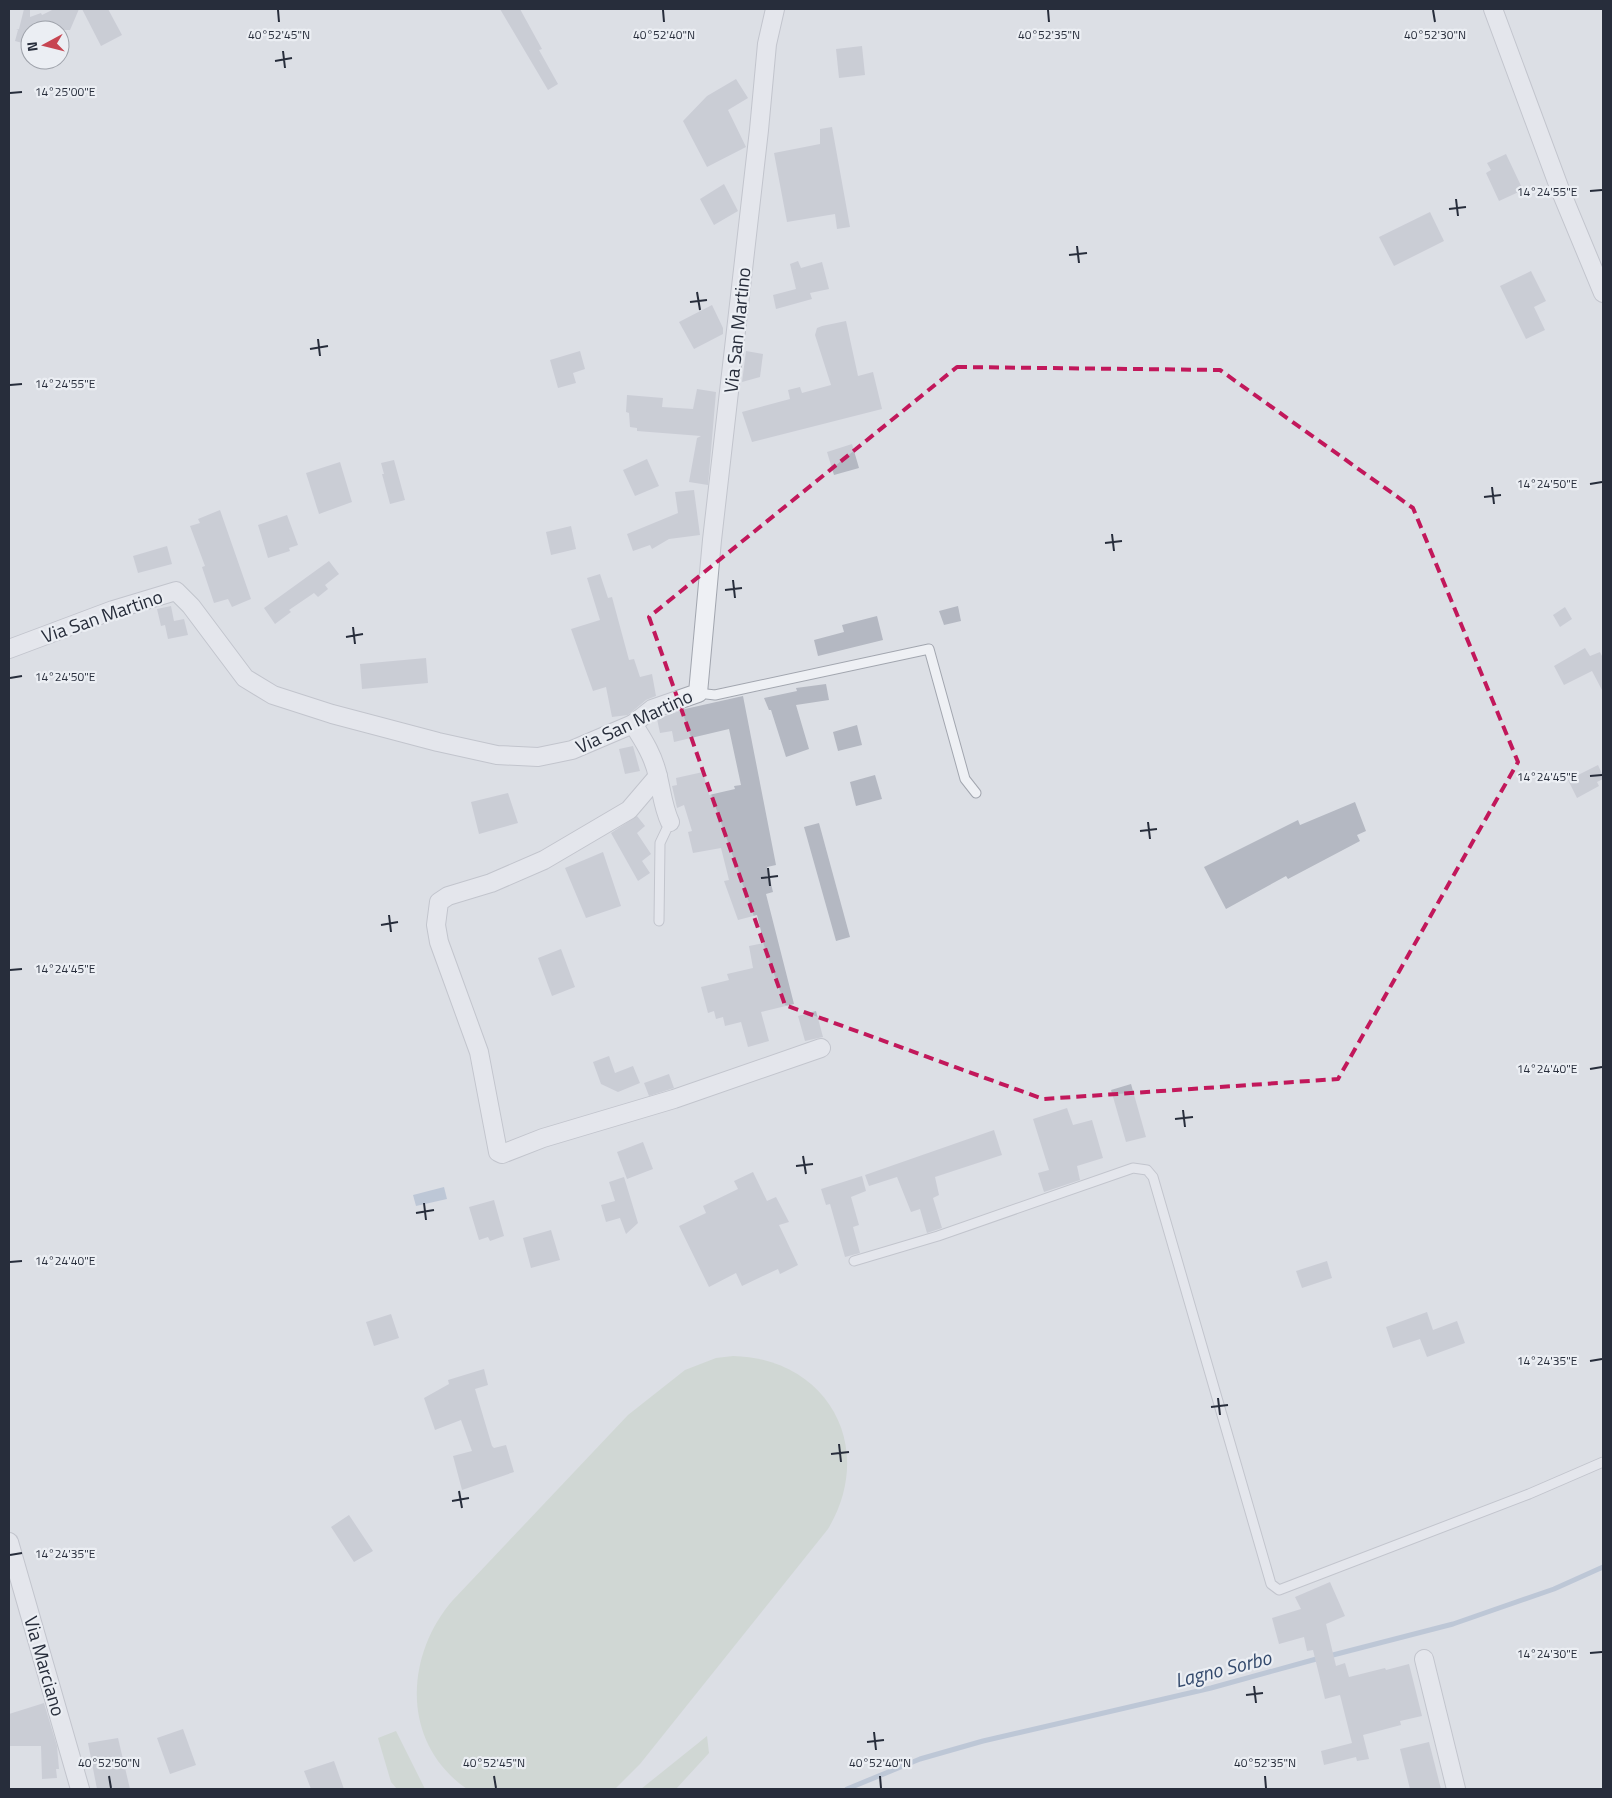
<svg xmlns="http://www.w3.org/2000/svg" width="1612" height="1798" font-family="'Titillium Web',sans-serif">
<style>
.green{fill:#c1cfbe}
.water{fill:#98abc4}
.lines{fill:none;stroke-linecap:round;stroke-linejoin:round}
.stream{stroke:#98abc4;stroke-width:5}
.building{fill:#b4b8c2}
.lane-casing{stroke:#a2a6af;stroke-width:11}
.street-casing{stroke:#a2a6af;stroke-width:20}
.lane{stroke:#eef0f4;stroke-width:9}
.street{stroke:#eef0f4;stroke-width:18}
.marked{fill:none;stroke:#c2185b;stroke-width:4;stroke-dasharray:10 6;stroke-linejoin:round}
.ticks{fill:none;stroke:#272d3b;stroke-width:2}
.labels{text-anchor:middle;stroke-width:4.5;stroke-linejoin:round;paint-order:stroke}
.street-label{font-size:19px;fill:#272d3b;stroke:#ebeef3}
.water-label{font-size:20px;font-style:italic;fill:#33496c;stroke:#ebeef3}
.ticks-label{font-size:12px;text-anchor:middle;fill:#272d3b;stroke:#ebeef3;stroke-width:4.5;stroke-linejoin:round;paint-order:stroke}
</style>
<rect width="100%" height="100%" fill="#dcdfe5"/>
<!-- green -->
<g class="green">
<path d="M733,1356C827,1358 877,1447 828,1529L640,1764L616,1788L467,1789C401,1744 404,1656 453,1600L628,1415L685,1370L716,1358Z"/>
<polygon points="396,1731 425,1789 426,1789 397,1789 391,1782 378,1738"/>
<polygon points="707,1736 709,1753 676,1789 641,1789"/>
</g>
<!-- water -->
<polygon class="water" points="444,1187 447,1199 416,1206 413,1195"/>
<g class="lines">
<!-- stream -->
<g class="stream">
<polyline points="1329,1656 1453,1624 1554,1589 1603,1567"/>
<polyline points="847,1789 920,1759 983,1741 1211,1688 1320,1658"/>
</g>
</g>
<!-- building -->
<g class="building">
<polygon points="24,9 30,9 30,17 41,13 42,15 54,9 79,9 70,30 30,30 30,45 15,41 18,30 16,30 19,29"/>
<polygon points="82,9 108,9 122,35 101,46"/>
<polygon points="500,9 520,9 542,49 539,50 558,84 548,90"/>
<polygon points="862,46 865,75 839,78 836,49"/>
<polygon points="736,79 748,98 728,110 746,147 707,167 683,121 707,96"/>
<polygon points="832,127 850,227 837,229 835,214 787,222 774,153 820,144 820,129"/>
<polygon points="1506,154 1523,190 1499,201 1486,173 1491,170 1487,163"/>
<polygon points="724,184 738,211 714,225 700,199"/>
<polygon points="1430,212 1444,241 1394,266 1379,237"/>
<polygon points="798,261 801,268 822,262 829,289 810,293 812,299 776,309 773,295 796,289 790,264"/>
<polygon points="1531,271 1546,301 1534,307 1545,330 1526,339 1500,286"/>
<polygon points="712,305 723,328 723,334 694,349 679,322"/>
<polygon points="846,321 858,376 873,372 882,409 752,442 742,412 790,399 788,390 800,387 802,393 831,385 815,335 817,328 822,326"/>
<polygon points="580,351 585,369 573,373 576,383 558,388 550,360"/>
<polygon points="746,351 763,354 760,377 742,382"/>
<polygon points="697,389 716,392 708,485 689,482 697,438 701,436 637,431 637,428 630,427 629,413 626,412 627,395 663,398 662,407 693,409"/>
<polygon points="852,444 859,468 834,475 827,452"/>
<polygon points="647,459 659,486 635,496 623,470"/>
<polygon points="394,460 405,500 390,504 382,474 384,474 381,463"/>
<polygon points="340,462 352,502 319,514 306,473"/>
<polygon points="694,490 700,535 669,539 652,549 650,545 633,551 627,534 678,513 675,492"/>
<polygon points="220,510 251,599 232,607 228,599 214,603 202,567 205,566 190,526 200,523 198,519"/>
<polygon points="287,515 298,545 289,548 290,551 268,558 258,525"/>
<polygon points="571,526 576,549 551,555 546,532"/>
<polygon points="167,546 172,564 138,573 133,556"/>
<polygon points="329,561 339,574 325,585 328,589 318,597 314,593 289,610 291,612 275,624 264,608"/>
<polygon points="600,574 608,598 612,597 629,660 634,659 640,677 652,674 656,696 646,700 628,715 612,717 606,687 593,691 571,629 600,620 587,578"/>
<polygon points="171,606 174,621 184,619 188,635 168,639 165,625 161,626 157,609"/>
<polygon points="958,606 961,621 944,625 939,611"/>
<polygon points="1565,607 1572,619 1560,627 1553,615"/>
<polygon points="877,616 883,640 818,656 814,640 844,632 842,625"/>
<polygon points="1585,648 1590,656 1600,652 1603,658 1603,692 1592,671 1564,685 1554,666"/>
<polygon points="426,658 428,683 362,689 360,664"/>
<polygon points="826,684 829,700 796,705 809,749 786,757 771,710 769,710 764,698 797,691 796,688"/>
<polygon points="743,696 776,865 767,867 773,892 766,894 794,1004 761,1012 769,1041 748,1047 741,1022 725,1026 723,1017 716,1019 714,1011 708,1013 701,987 729,980 727,974 753,968 749,946 764,943 757,915 738,920 724,881 729,880 721,848 693,853 688,832 692,831 684,805 677,808 672,786 677,785 676,778 703,772 709,795 735,789 734,786 741,785 729,729 674,742 672,731 660,733 657,719 685,709"/>
<polygon points="857,725 862,745 838,751 833,732"/>
<polygon points="633,746 640,771 625,774 619,749"/>
<polygon points="1598,765 1603,776 1603,779 1597,782 1599,786 1577,798 1568,780"/>
<polygon points="875,775 882,799 856,806 850,782"/>
<polygon points="508,793 518,823 479,834 471,802"/>
<polygon points="1355,802 1366,831 1357,835 1360,841 1288,879 1286,876 1226,909 1204,867 1298,820 1300,825"/>
<polygon points="637,816 645,826 637,833 651,854 642,861 650,873 638,881 611,833"/>
<polygon points="819,823 850,937 836,941 804,827"/>
<polygon points="603,852 621,906 586,918 565,868"/>
<polygon points="561,949 575,987 552,996 538,958"/>
<polygon points="816,1011 823,1037 805,1041 798,1016"/>
<polygon points="609,1056 615,1073 633,1066 640,1083 618,1092 601,1084 593,1062"/>
<polygon points="669,1074 674,1088 649,1096 644,1083"/>
<polygon points="1131,1084 1146,1137 1126,1142 1111,1090"/>
<polygon points="1067,1108 1073,1125 1092,1120 1103,1158 1077,1166 1080,1180 1044,1192 1038,1173 1049,1170 1033,1119"/>
<polygon points="994,1130 1002,1155 935,1177 939,1195 933,1198 942,1228 927,1233 920,1209 911,1212 897,1177 869,1186 865,1175"/>
<polygon points="643,1142 653,1169 627,1179 617,1152"/>
<polygon points="753,1172 767,1201 776,1197 789,1222 779,1225 798,1265 780,1274 778,1269 742,1286 736,1273 709,1287 679,1226 706,1213 703,1206 738,1189 734,1181"/>
<polygon points="862,1176 866,1191 851,1197 859,1225 853,1227 860,1253 845,1257 830,1204 826,1205 821,1189"/>
<polygon points="624,1177 638,1223 626,1234 620,1218 606,1222 601,1205 615,1201 609,1182"/>
<polygon points="494,1200 504,1236 490,1241 488,1237 479,1240 469,1207"/>
<polygon points="551,1230 560,1260 531,1268 523,1238"/>
<polygon points="1327,1261 1332,1278 1302,1288 1296,1271"/>
<polygon points="1427,1312 1433,1330 1457,1321 1465,1343 1427,1357 1420,1339 1393,1348 1386,1327"/>
<polygon points="391,1314 399,1338 374,1346 366,1322"/>
<polygon points="484,1369 488,1385 475,1389 492,1446 494,1448 506,1445 514,1472 462,1490 453,1456 472,1451 461,1420 435,1430 424,1398 449,1384 448,1380"/>
<polygon points="349,1515 373,1551 354,1562 331,1527"/>
<polygon points="1330,1582 1345,1616 1326,1624 1336,1666 1345,1663 1349,1677 1385,1668 1386,1670 1409,1664 1422,1716 1400,1721 1401,1725 1363,1735 1369,1759 1357,1761 1356,1757 1324,1765 1321,1751 1352,1743 1340,1695 1325,1699 1313,1650 1307,1651 1304,1637 1279,1644 1272,1618 1301,1609 1295,1597"/>
<polygon points="44,1703 57,1746 59,1769 56,1769 57,1778 42,1779 41,1746 9,1746 9,1714"/>
<polygon points="183,1729 196,1765 170,1774 157,1738"/>
<polygon points="118,1738 130,1789 97,1789 88,1743"/>
<polygon points="1429,1742 1441,1789 1410,1789 1400,1749"/>
<polygon points="334,1761 344,1789 311,1789 304,1771"/>
</g>
<g class="lines">
<!-- lane casing -->
<g class="lane-casing">
<g id="lane">
<polyline points="698,693 715,695 929,649 965,779 976,793"/>
<polyline points="659,921 660,843 670,822"/>
<polyline points="854,1261 938,1236 1133,1168 1147,1170 1153,1177 1271,1584 1279,1590 1529,1494 1603,1462"/>
</g>
</g>
<!-- street casing -->
<g class="street-casing">
<g id="street">
<polyline points="1493,9 1559,187 1603,293"/>
<polyline points="9,649 113,610 176,591 191,606 245,678 273,695 332,714 438,742 497,755 538,757 572,750 633,724 652,709 698,693 712,540 759,130 767,44 775,9"/>
<path d="M633,724C644,741 654,757 658,777C662,793 663,807 670,822"/>
<polyline points="658,776 629,810 544,860 491,883 448,896 439,902 436,925 439,942 479,1052 498,1152 502,1154 543,1138 674,1099 821,1048"/>
<polyline points="9,1542 80,1789"/>
<polyline points="1424,1659 1456,1789"/>
</g>
</g>
<!-- lane -->
<use href="#lane" class="lane"/>
<!-- street -->
<use href="#street" class="street"/>
</g>
<!-- marked area -->
<path d="M0 0H1612V1798H0ZM957,367L1220,370L1413,508L1518,762L1338,1079L1043,1099L785,1005L649,617Z" fill="#dcdfe5" fill-opacity=".55" fill-rule="evenodd"/>
<path class="marked" d="M957,367L1220,370L1413,508L1518,762L1338,1079L1043,1099L785,1005L649,617Z"/>
<!-- ticks -->
<path class="ticks" d="M278,10L279,22M663,10L664,22M1048,10L1049,22M1433,10L1435,22M283,51L285,68M275,61L292,58M10,93L22,92M1590,191L1602,190M1456,199L1458,216M1449,209L1466,207M1077,246L1079,263M1069,255L1087,253M697,292L700,310M690,302L707,300M318,339L320,356M310,349L328,346M10,385L22,384M1590,484L1602,482M1492,487L1494,504M1484,497L1501,495M1112,534L1114,551M1105,543L1122,541M733,580L735,598M725,590L742,588M353,627L355,644M346,637L363,634M10,678L22,676M1590,776L1602,775M1148,822L1150,839M1140,831L1157,829M768,868L770,886M761,878L778,876M389,915L391,932M381,925L398,922M10,970L22,969M1590,1069L1602,1067M1183,1110L1185,1127M1175,1119L1193,1117M803,1156L806,1174M796,1166L813,1164M424,1203L426,1220M416,1213L434,1210M10,1262L22,1261M1590,1361L1602,1359M1218,1398L1220,1415M1211,1407L1228,1405M839,1444L841,1462M831,1454L849,1452M459,1491L462,1508M452,1501L469,1498M10,1555L22,1553M1590,1653L1602,1652M1254,1686L1256,1703M1246,1695L1263,1693M874,1732L876,1750M867,1742L884,1740M109,1776L111,1788M494,1776L496,1788M880,1776L881,1788M1265,1776L1266,1788"/>
<g class="labels">
<!-- street labels -->
<g class="street-label">
<text transform="translate(737 330) rotate(-84)" y="7">Via San Martino</text>
<text transform="translate(102 616) rotate(-19)" y="7">Via San Martino</text>
<text transform="translate(634 721) rotate(-25)" y="7">Via San Martino</text>
<text transform="translate(45 1666) rotate(74)" y="7">Via Marciano</text>
</g>
<!-- water labels -->
<g class="water-label">
<text transform="translate(1223 1669) rotate(-14)" y="7">Lagno Sorbo</text>
</g>
</g>
<g class="ticks-label">
<text x="279" y="39">40°52'45"N</text>
<text x="664" y="39">40°52'40"N</text>
<text x="1049" y="39">40°52'35"N</text>
<text x="1435" y="39">40°52'30"N</text>
<text x="65" y="96">14°25'00"E</text>
<text x="1547" y="196">14°24'55"E</text>
<text x="65" y="388">14°24'55"E</text>
<text x="1547" y="488">14°24'50"E</text>
<text x="65" y="681">14°24'50"E</text>
<text x="1547" y="781">14°24'45"E</text>
<text x="65" y="973">14°24'45"E</text>
<text x="1547" y="1073">14°24'40"E</text>
<text x="65" y="1265">14°24'40"E</text>
<text x="1547" y="1365">14°24'35"E</text>
<text x="65" y="1558">14°24'35"E</text>
<text x="1547" y="1658">14°24'30"E</text>
<text x="109" y="1767">40°52'50"N</text>
<text x="494" y="1767">40°52'45"N</text>
<text x="880" y="1767">40°52'40"N</text>
<text x="1265" y="1767">40°52'35"N</text>
</g>
<!-- border -->
<rect width="1612" height="1798" fill="none" stroke="#272d3b" stroke-width="20"/>
<!-- north arrow -->
<g transform="translate(45 45) rotate(263)"><circle r="24" fill="#ebeef3" stroke="#9da1a9"/>
<path d="M0-4L9 19L0 12L-9 19Z" fill="#c74551"/>
<text y="-8" font-size="14" font-weight="bold" text-anchor="middle" fill="#272d3b">N</text>
</g>
</svg>
